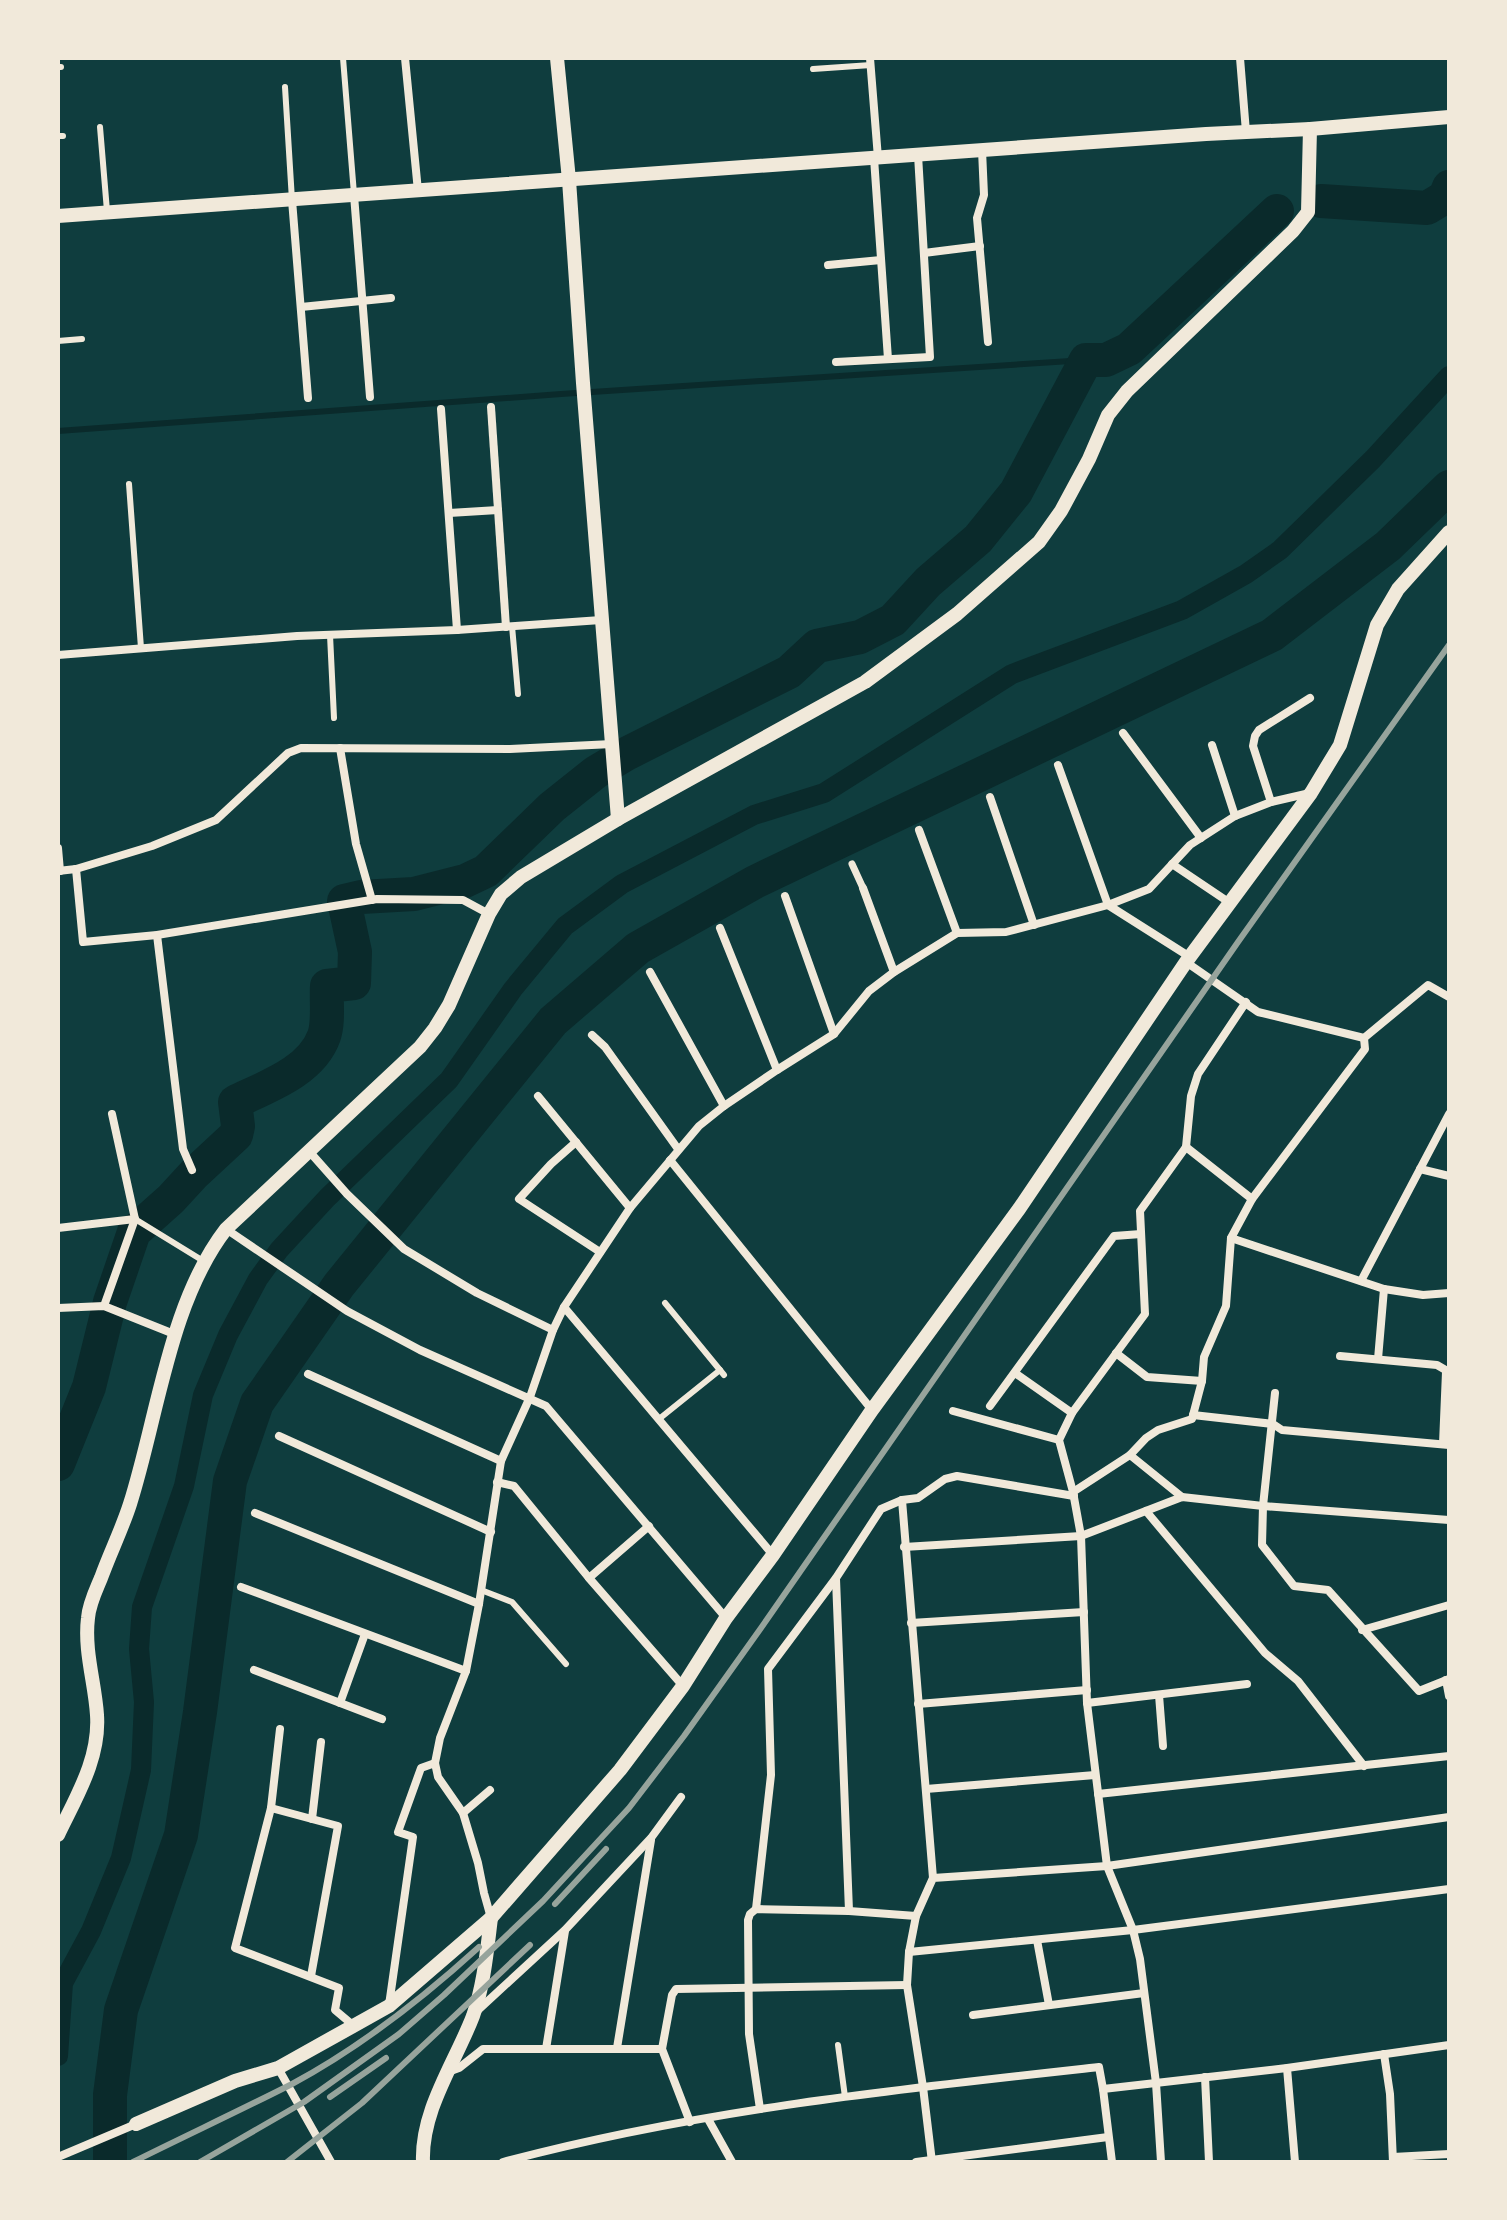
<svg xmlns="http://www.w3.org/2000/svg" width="1507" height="2220" font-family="Raleway,sans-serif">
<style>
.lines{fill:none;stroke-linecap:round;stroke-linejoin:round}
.stream{stroke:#0a2a2b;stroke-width:6}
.canal{stroke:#0a2a2b;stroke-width:20}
.river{stroke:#0a2a2b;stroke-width:34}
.service{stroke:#f1e9da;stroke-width:6}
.pedestrian{stroke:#f1e9da;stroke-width:7}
.minor{stroke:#f1e9da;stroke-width:8}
.tertiary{stroke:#f1e9da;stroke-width:14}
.rail{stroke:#97a49c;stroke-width:6}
</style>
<rect width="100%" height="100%" fill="#0f3d3e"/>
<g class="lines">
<!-- stream -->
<polyline class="stream" points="58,431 561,394 1086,360"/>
<!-- canal -->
<polyline class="canal" points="58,2056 63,1983 91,1931 121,1858 141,1770 144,1702 139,1649 142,1607 184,1486 203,1395 228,1335 258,1279 279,1250 327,1198 449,1080 513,989 565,926 622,884 754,815 824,793 1012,674 1182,610 1246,574 1280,550 1373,459 1449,376"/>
<!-- river -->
<g class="river">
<polyline points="1321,201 1427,208 1445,197 1449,187"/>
<path d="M58,1464L89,1387L110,1302L134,1232L171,1199L194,1174L236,1135L238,1126L235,1102C266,1087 311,1072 324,1036C329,1022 326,1001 327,986L354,983L355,952L344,901L361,897L414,894L465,881L486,871L552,807L596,772L628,753L789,672L817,646L860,637L893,620L928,582L978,539L1016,492L1086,360H1106L1129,349L1277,211"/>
<polyline points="110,2162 110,2095 121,2010 181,1835 200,1712 230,1481 257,1403 339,1285 553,1021 638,948 755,882 1272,635 1388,546 1449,487"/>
</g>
<!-- service -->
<g class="service">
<polyline points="343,58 354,194"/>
<polyline points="58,67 61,67"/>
<polyline points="813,69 871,65"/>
<polyline points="285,87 292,200"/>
<polyline points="100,127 107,211"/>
<polyline points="58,136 63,136"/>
<polyline points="58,341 82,339"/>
<polyline points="129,484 141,648"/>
<polyline points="512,626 518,694"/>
<polyline points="330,635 334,718"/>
<polyline points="135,1219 205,1262"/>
<polyline points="665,1303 724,1375"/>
<polyline points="659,1419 720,1370"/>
<polyline points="481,1590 512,1602 566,1664"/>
<polyline points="838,2045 845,2097"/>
</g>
<!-- pedestrian -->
<polyline class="pedestrian" points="852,864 863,888"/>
<!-- minor -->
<g class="minor">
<polyline points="405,58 418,191"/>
<polyline points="870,58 878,158"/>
<polyline points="1240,58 1246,132"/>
<polyline points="982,150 984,195 977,218 988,342"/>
<polyline points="874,158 888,359"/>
<polyline points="354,195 370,397"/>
<polyline points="292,200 308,398"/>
<polyline points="924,253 980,246"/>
<polyline points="828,265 881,260"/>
<polyline points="301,307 391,298"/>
<polyline points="836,362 930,357 918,155"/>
<polyline points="491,407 506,627"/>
<polyline points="441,409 457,630"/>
<polyline points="449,513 498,510"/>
<polyline points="58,655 297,636 457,630 601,620"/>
<polyline points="1123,733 1201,838"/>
<polyline points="1212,745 1235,816"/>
<polyline points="340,748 356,844 372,900"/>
<polyline points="1058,765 1108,905 1190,957"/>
<polyline points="990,797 1034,925"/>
<polyline points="1271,802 1253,746 1255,736 1259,730 1310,698"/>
<polyline points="919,830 957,933"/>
<polyline points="58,848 60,871"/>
<polyline points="1172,864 1230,903"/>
<polyline points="76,869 83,942 157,935 377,899 463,900 489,914"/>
<polyline points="58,871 76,869 152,846 216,820 288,753 301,748 510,749 612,744"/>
<polyline points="863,888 894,972"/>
<polyline points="785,896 834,1034"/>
<polyline points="720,928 777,1070"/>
<polyline points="157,935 183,1149 192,1170"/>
<polyline points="1186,962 1258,1012 1364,1038 1428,985 1449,997"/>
<polyline points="650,972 724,1106"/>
<polyline points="592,1035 605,1047 678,1149"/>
<polyline points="538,1096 630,1208"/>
<polyline points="576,1142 551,1164 519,1199 600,1252"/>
<polyline points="308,1150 347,1194 404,1249 477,1293 553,1330"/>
<polyline points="670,1160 872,1410"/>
<polyline points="1420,1169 1449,1176"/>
<polyline points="1252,1199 1365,1049 1364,1038"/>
<polyline points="58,1228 135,1219"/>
<polyline points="226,1229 347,1311 420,1350 546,1406 726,1618"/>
<polyline points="1231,1238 1384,1289 1423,1295 1449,1293"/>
<polyline points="1361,1281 1449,1114"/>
<polyline points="104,1306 135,1219 112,1114"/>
<polyline points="564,1307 773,1555"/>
<polyline points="58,1308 104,1306 174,1334"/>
<polyline points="1116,1353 1147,1377 1202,1381"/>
<polyline points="1340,1356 1437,1365 1449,1372"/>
<polyline points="1378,1359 1384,1289"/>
<polyline points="1015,1373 1072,1413"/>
<polyline points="308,1374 501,1461"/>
<polyline points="1275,1393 1263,1506 1262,1545 1294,1586 1328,1590 1419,1691 1449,1679"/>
<polyline points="990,1406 1114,1236 1141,1234"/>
<polyline points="953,1411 1059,1440"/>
<polyline points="1193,1415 1273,1424 1282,1430 1449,1445"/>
<polyline points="279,1436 491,1532"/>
<polyline points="1443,1444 1446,1372"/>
<polyline points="1130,1455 1182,1497"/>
<polyline points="497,1482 514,1486 589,1578 683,1686"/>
<polyline points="1073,1492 1130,1455 1146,1438 1158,1430 1192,1419 1202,1381 1204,1357 1226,1306 1231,1238 1252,1199 1186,1147"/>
<polyline points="902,1500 933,1878"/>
<polyline points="1146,1511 1265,1653 1298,1681 1364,1766"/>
<polyline points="255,1513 479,1604"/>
<polyline points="904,1547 1081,1536 1182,1497 1263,1506 1449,1520"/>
<polyline points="589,1578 649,1526"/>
<polyline points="836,1579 849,1911"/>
<polyline points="241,1587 466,1671"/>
<polyline points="911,1623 1084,1612"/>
<polyline points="1362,1630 1449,1605"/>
<polyline points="254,1670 382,1719"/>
<polyline points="1446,1680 1449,1696"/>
<polyline points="1159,1695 1163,1746"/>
<polyline points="340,1703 365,1634"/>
<polyline points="1087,1703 1247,1684"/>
<polyline points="918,1704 1087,1690"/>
<polyline points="280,1729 271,1808 235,1948 339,1988 335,2010 354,2026"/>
<polyline points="926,1789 1095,1775"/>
<polyline points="1098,1794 1449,1756"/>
<polyline points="271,1808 338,1826 311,1976"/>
<polyline points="463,1813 490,1790"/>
<polyline points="312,1819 321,1742"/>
<polyline points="756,1909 771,1775 768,1669 836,1578 881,1509 902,1500 918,1498 945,1479 957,1476 1074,1496"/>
<polyline points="491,1918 484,1893 478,1863 463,1813 438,1777 435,1763 440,1738 466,1671 479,1604 501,1461 530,1397 553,1330 564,1307 630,1208 699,1126 724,1106 777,1070 834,1034 869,991 894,972 957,933 1006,932 1108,905 1149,889 1190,845 1235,816 1271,802 1310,793"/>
<polyline points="1037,1940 1049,2005"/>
<polyline points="909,1952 1133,1930 1449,1889"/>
<polyline points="389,2005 413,1837 398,1832 421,1768 435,1763"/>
<polyline points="477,2011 565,1930 651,1838 681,1797"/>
<polyline points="973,2015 1144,1993"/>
<polyline points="617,2048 651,1840"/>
<polyline points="546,2049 565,1931"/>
<polyline points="1384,2054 1390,2094 1393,2162"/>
<polyline points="278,2068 331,2162"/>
<polyline points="1287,2068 1295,2162"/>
<polyline points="448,2072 459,2068 483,2049 662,2049"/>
<polyline points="1205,2077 1209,2162"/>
<polyline points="1103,2089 1287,2068 1449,2045"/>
<polyline points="760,2109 749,2034 748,1920 750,1914 756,1909 849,1911 916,1916"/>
<polyline points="708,2119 732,2162"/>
<polyline points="690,2122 662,2049 672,1995 676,1989 907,1985"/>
<polyline points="58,2157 136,2124"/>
<polyline points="1393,2157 1449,2154"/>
<path d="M503,2162C697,2110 899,2089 1099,2067L1103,2089L1112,2162"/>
<polyline points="916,2162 1108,2137"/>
<polyline points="932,2162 923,2087 907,1985 909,1952 916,1916 933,1878 1107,1866 1449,1817"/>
<polyline points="1161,2162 1156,2083 1140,1959 1133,1930 1107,1866 1087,1703 1081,1536 1073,1492 1059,1440 1072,1413 1145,1314 1140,1211 1186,1147 1191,1096 1198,1074 1246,1002"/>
</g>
<!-- tertiary -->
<g class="tertiary">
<polyline points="557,58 569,180 583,383 618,819"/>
<polyline points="58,216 1206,134 1310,129"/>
<path d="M58,1835C76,1797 100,1759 97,1715C95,1683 84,1651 88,1618C89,1604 96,1590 101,1578C110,1553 122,1529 130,1504C158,1416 169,1303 226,1229L420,1047L435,1028L449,1005L489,914L501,894L521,877L618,819L865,682L957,614L1039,542L1061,511L1089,459L1108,415L1127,391L1293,231L1308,212L1310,129L1449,117"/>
<polyline points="136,2124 235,2081 278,2068 389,2006 491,1918 620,1770 683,1686 726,1618 773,1555 872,1410 1019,1209 1186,962 1311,793 1340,745 1377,625 1398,589 1449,532"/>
<path d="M423,2162C421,2110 455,2063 473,2016C484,1985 487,1950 491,1918"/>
</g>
<!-- rail -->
<g class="rail">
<polyline points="555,1904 606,1849"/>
<polyline points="330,2097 386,2058"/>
<path d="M133,2162C185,2136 239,2111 292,2084C359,2048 423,1998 479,1947"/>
<polyline points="200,2162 304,2102 399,2034 444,1995 543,1901 629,1808 684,1736 761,1628 1238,942 1449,645"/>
<polyline points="287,2162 362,2103 530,1945"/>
</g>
</g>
<!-- border -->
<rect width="1507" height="2220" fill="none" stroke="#f1e9da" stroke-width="120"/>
</svg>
